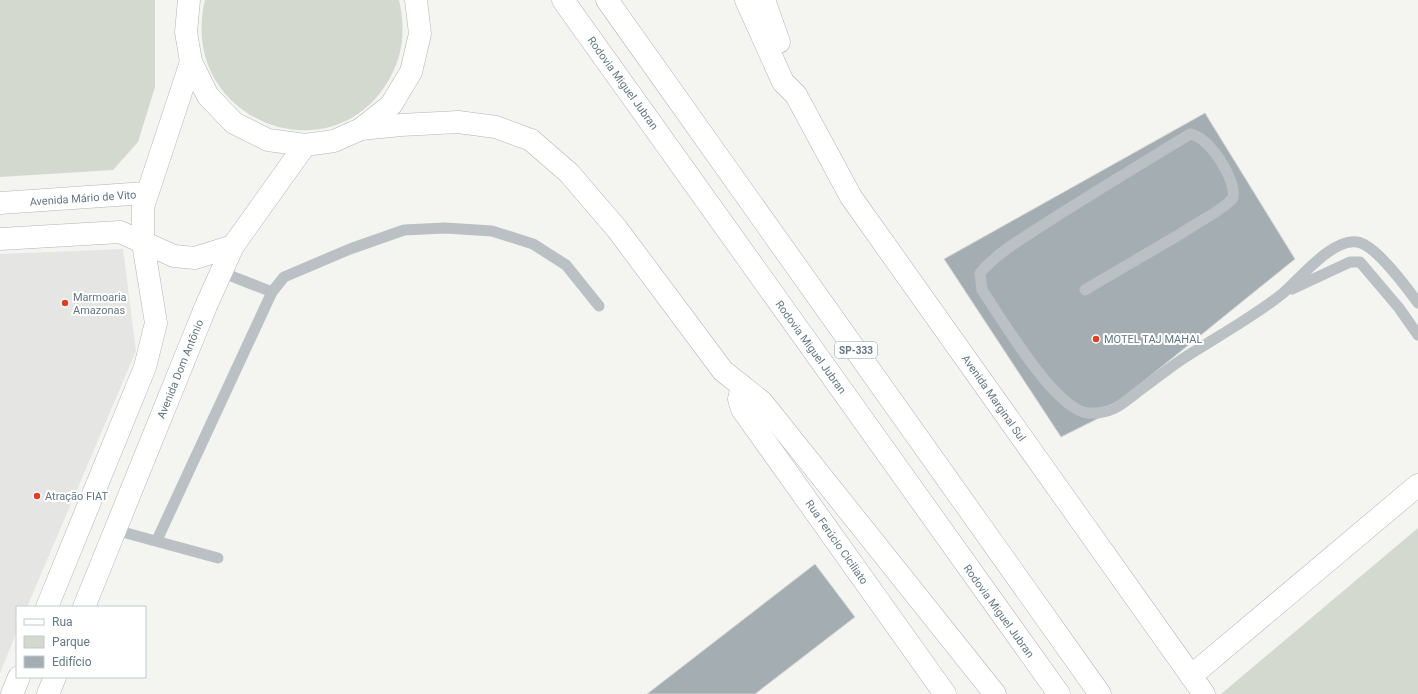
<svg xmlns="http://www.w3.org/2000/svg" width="1418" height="694" font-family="Roboto,sans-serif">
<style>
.built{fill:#e5e6e4}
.green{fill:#d4d9d0}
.building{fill:#a4aeb2;stroke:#d6d5d3}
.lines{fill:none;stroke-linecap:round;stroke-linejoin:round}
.secondary-casing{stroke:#afb6b9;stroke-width:23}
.highway-casing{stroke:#b0b5b7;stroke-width:23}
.lane{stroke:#bac0c3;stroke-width:11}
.secondary{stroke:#fff;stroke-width:22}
.highway{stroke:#fff;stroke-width:22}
.poi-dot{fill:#e13e24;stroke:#fff;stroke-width:1.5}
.labels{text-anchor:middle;stroke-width:4;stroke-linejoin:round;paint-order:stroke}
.shield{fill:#fff;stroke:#92a0a7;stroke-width:1}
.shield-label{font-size:10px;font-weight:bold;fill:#637781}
.street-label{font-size:11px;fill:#637781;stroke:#fff}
.poi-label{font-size:11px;fill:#637781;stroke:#fff;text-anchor:start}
</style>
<rect width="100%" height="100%" fill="#f4f4f0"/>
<!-- built -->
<polygon class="built" points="123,249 136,351 27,607 17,607 17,631 0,673 0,254"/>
<!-- green -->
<g class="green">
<polygon points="0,0 155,0 155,87 138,142 113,170 0,177"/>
<path d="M205,0H399C405,26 404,52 391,76C335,182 176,120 205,0Z"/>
<polygon points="1418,528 1418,694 1221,694"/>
</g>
<!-- building -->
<g class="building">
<polygon points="1205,113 1295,259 1097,419 1061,437 944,259"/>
<polygon points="815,564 855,617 755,694 647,694"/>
</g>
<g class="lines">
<!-- secondary casing -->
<g class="secondary-casing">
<g id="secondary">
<polyline points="189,0 186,32 191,62 208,96 234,123 268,140 305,145 334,141 361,129 391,105 411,72 420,34 416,0"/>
<polyline points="746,0 783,82 796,95 851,197 1204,694"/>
<polyline points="764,0 779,42"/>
<polyline points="0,203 146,193"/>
<polyline points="0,239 120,232 174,256 195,258 233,246"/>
<polyline points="742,386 739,399 742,409 945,694"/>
<polyline points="47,607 145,367 156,323 143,243 143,207 191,62"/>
<polyline points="84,607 206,306 233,246 305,145"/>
<polyline points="1191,676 1418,485"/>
<polyline points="12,694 19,677"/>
<polyline points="48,694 55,677"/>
</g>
</g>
<!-- highway casing -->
<g class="highway-casing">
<g id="highway">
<polyline points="563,0 1059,694"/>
<polyline points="607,0 1100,694"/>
<polyline points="361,129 401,125 458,122 496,127 531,140 569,173 617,229 723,371 762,402 995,694"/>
</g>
</g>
<!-- lane -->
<g class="lane">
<polyline points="221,272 272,292"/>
<polyline points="1292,289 1350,262 1360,262 1399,308 1418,335"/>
<path d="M1085,290C1121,268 1158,248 1193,226C1206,217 1223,210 1233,198C1237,180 1209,136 1190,134C1141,164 1091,194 1043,225C1020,240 997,253 980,273L982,290C1003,321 1050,401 1083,412C1094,415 1104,413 1115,408C1122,405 1128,399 1135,394C1150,383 1165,371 1181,360C1213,339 1252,318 1282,294C1300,279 1332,238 1357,242C1375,244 1407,288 1418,303"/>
<polyline points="115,530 218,558"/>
<polyline points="157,540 272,292 284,277 350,249 404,230 445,228 492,231 533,244 566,265 599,306"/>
</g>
<!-- secondary -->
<use href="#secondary" class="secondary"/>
<!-- highway -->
<use href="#highway" class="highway"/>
</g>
<!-- markers -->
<g class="poi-dot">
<circle cx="65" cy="303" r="4"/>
<circle cx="1096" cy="339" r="4"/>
<circle cx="37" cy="496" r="4"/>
</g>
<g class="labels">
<!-- shield labels -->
<rect class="shield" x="835" y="342" width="42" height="16" rx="3"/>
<g class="shield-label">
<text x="856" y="354">SP-333</text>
</g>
<!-- street labels -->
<g class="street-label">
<text transform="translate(623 83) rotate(54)" y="4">Rodovia Miguel Jubran</text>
<text transform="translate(83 198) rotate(-4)" y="4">Avenida Mário de Vito</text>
<text transform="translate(811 347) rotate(54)" y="4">Rodovia Miguel Jubran</text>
<text transform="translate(180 369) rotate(-68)" y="4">Avenida Dom Antônio</text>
<text transform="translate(994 398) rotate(55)" y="4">Avenida Marginal Sul</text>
<text transform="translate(837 542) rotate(55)" y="4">Rua Ferúcio Ciciliato</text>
<text transform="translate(999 611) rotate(54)" y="4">Rodovia Miguel Jubran</text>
</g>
<!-- poi labels -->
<g class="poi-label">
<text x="73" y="301">Marmoaria<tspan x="73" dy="13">Amazonas</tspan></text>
<text x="1104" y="343">MOTEL TAJ MAHAL</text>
<text x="45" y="500">Atração FIAT</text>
</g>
</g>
<!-- legend -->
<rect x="16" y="606" width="130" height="72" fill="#ffffff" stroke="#c1c9cd"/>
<rect x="24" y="619" width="20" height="6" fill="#ffffff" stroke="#c1c9cd"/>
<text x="52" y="626" font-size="12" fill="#637781">Rua</text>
<rect x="24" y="636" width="20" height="12" fill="#d4d9d0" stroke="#c1c9cd"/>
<text x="52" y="646" font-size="12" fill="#637781">Parque</text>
<rect x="24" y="656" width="20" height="12" fill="#a4aeb2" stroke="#c1c9cd"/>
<text x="52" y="666" font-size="12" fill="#637781">Edifício</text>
</svg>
